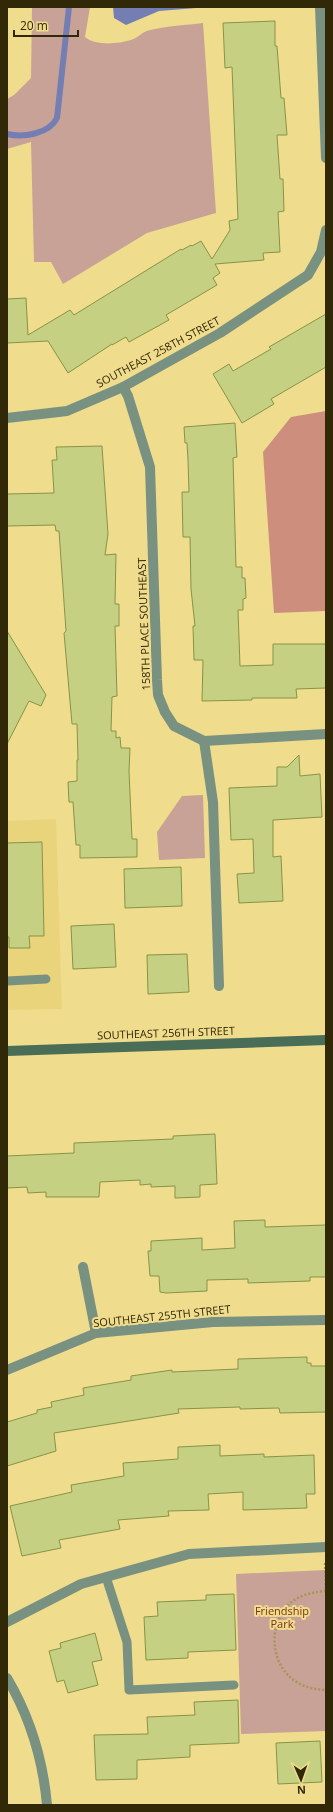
<svg xmlns="http://www.w3.org/2000/svg" width="333" height="1812" font-family="'Open Sans',sans-serif">
<style>
.built{fill:#ead47b}
.green{fill:#c8a297}
.forest{fill:#cd8e7d}
.water{fill:#747eb3}
.lines{fill:none;stroke-linecap:round;stroke-linejoin:round}
.stream{stroke:#747eb3;stroke-width:6}
.building{fill:#c5d082;stroke:#889346}
.path{stroke:#a59558;stroke-width:2.5;stroke-dasharray:2 2;stroke-linecap:butt}
.service{stroke:#799181;stroke-width:9}
.minor{stroke:#799181;stroke-width:10}
.secondary{stroke:#496d56;stroke-width:10}
.labels{text-anchor:middle;stroke-width:4;stroke-linejoin:round;paint-order:stroke}
.street-label{font-size:11px;fill:#302806;stroke:#f0dc8d}
.park-label{font-size:11px;fill:#7d301c;stroke:#f0dc8d}
</style>
<rect width="100%" height="100%" fill="#f0dc8d"/>
<!-- built -->
<polygon class="built" points="56,819 62,1009 7,1010 7,821"/>
<!-- green -->
<g class="green">
<path d="M32,7H90L85,37C95,46 118,44 131,40C138,38 143,31 150,30C167,26 186,25 203,23L216,213L147,233L63,284L51,262H34L31,142L7,149V99L14,95L31,78Z"/>
<polygon points="203,795 205,858 159,860 157,832 182,796"/>
<polygon points="326,1570 326,1731 241,1734 236,1574"/>
</g>
<!-- forest -->
<polygon class="forest" points="326,411 326,611 274,613 263,452 291,417"/>
<!-- water -->
<polygon class="water" points="113,7 209,7 159,11 126,25 114,18"/>
<g class="lines">
<!-- stream -->
<path class="stream" d="M7,134C23,138 49,134 57,118L69,7"/>
</g>
<!-- building -->
<g class="building">
<polygon points="275,21 275,46 277,46 281,98 284,98 287,135 277,135 280,179 283,179 284,211 278,212 280,252 263,253 264,260 215,264 220,273 213,278 217,285 166,315 169,320 129,342 126,337 112,345 112,344 68,373 48,341 7,343 7,299 26,298 28,335 70,310 74,315 181,249 182,250 191,245 192,246 201,241 212,259 230,230 229,221 238,219 232,67 225,68 223,23"/>
<polygon points="326,314 326,367 271,399 274,404 242,423 213,374 229,364 233,371 271,349 269,347"/>
<polygon points="235,423 237,457 233,458 236,567 242,567 242,578 245,578 246,598 243,599 243,610 238,610 240,666 273,665 273,644 326,644 326,688 296,689 297,698 252,698 252,700 202,701 203,660 194,660 193,626 195,626 191,589 190,537 183,537 182,492 189,492 188,460 187,443 185,443 184,427"/>
<polygon points="102,446 108,534 105,555 116,554 115,604 119,604 119,626 115,626 117,696 112,697 111,731 116,731 116,738 120,737 121,748 130,748 129,771 132,839 137,839 137,857 80,858 80,845 76,845 73,802 69,802 68,782 77,781 77,760 78,760 77,724 72,724 64,633 66,631 59,531 56,531 55,525 7,526 7,494 54,493 52,460 57,460 56,447"/>
<polygon points="7,631 46,695 41,706 29,701 7,744"/>
<polygon points="299,755 300,776 320,774 322,817 273,820 273,857 281,856 283,901 239,903 237,874 254,873 253,839 231,840 229,788 277,786 277,767 287,767"/>
<polygon points="42,842 44,936 29,936 30,948 9,948 9,937 7,937 7,843"/>
<polygon points="181,867 182,906 125,908 124,869"/>
<polygon points="114,924 116,967 73,969 71,926"/>
<polygon points="187,954 189,992 148,994 147,955"/>
<polygon points="215,1134 217,1184 200,1185 200,1197 175,1198 175,1186 151,1187 151,1184 140,1185 140,1180 100,1182 99,1197 46,1197 46,1192 28,1193 27,1187 7,1188 7,1156 74,1153 74,1143 173,1139 173,1136"/>
<polygon points="265,1220 265,1227 326,1225 326,1277 310,1277 310,1281 248,1283 248,1279 207,1280 207,1291 166,1293 160,1292 159,1276 150,1276 148,1251 151,1251 151,1241 202,1238 202,1250 235,1248 234,1221"/>
<polygon points="307,1357 307,1363 311,1363 311,1366 326,1366 326,1412 280,1413 279,1408 240,1409 240,1407 178,1409 179,1413 54,1433 56,1451 7,1466 7,1422 37,1413 37,1410 52,1407 51,1402 84,1395 83,1388 131,1380 131,1376 172,1370 172,1372 238,1369 238,1359"/>
<polygon points="220,1445 220,1456 264,1454 264,1457 314,1455 315,1494 306,1494 307,1508 243,1510 243,1492 208,1494 209,1510 168,1511 169,1516 118,1520 120,1529 59,1540 61,1548 22,1556 10,1506 72,1492 71,1485 124,1476 123,1463 178,1459 178,1447"/>
<polygon points="234,1594 236,1650 188,1652 188,1658 146,1660 144,1617 158,1616 157,1602 206,1600 206,1595"/>
<polygon points="95,1633 102,1660 92,1662 98,1685 68,1693 64,1680 57,1682 49,1651 61,1648 60,1643"/>
<polygon points="238,1700 239,1743 190,1745 190,1757 137,1760 137,1779 96,1780 94,1735 148,1734 147,1717 195,1715 194,1702"/>
<polygon points="320,1741 322,1782 278,1784 276,1743"/>
</g>
<g class="lines">
<!-- path -->
<g class="path">
<polyline points="325,1563 326,1591"/>
<path d="M326,1591C313,1592 299,1595 289,1604C263,1631 273,1679 311,1688C316,1689 321,1690 326,1690"/>
</g>
<!-- service -->
<g class="service">
<polyline points="7,981 46,979"/>
<polyline points="106,1577 127,1642 129,1690 234,1685"/>
</g>
<!-- minor -->
<g class="minor">
<polyline points="320,7 326,158"/>
<polyline points="123,387 128,396 150,467 157,680 158,695 165,712 174,726 204,741 326,734"/>
<polyline points="7,418 67,411 123,387 220,333 308,275 321,252 326,230"/>
<polyline points="204,741 213,802 219,986"/>
<polyline points="83,1267 96,1333"/>
<polyline points="7,1370 96,1333 213,1322 326,1320"/>
<polyline points="7,1622 81,1584 189,1554 326,1547"/>
<path d="M7,1678C30,1717 43,1760 47,1805"/>
</g>
<!-- secondary -->
<polyline class="secondary" points="7,1051 326,1040"/>
</g>
<g class="labels">
<!-- street labels -->
<g class="street-label">
<text transform="translate(158 352) rotate(-28)" y="4">SOUTHEAST 258TH STREET</text>
<text transform="translate(144 624) rotate(-92)" y="4">158TH PLACE SOUTHEAST</text>
<text transform="translate(166 1033) rotate(-2)" y="4">SOUTHEAST 256TH STREET</text>
<text transform="translate(162 1316) rotate(-6)" y="4">SOUTHEAST 255TH STREET</text>
</g>
<!-- park labels -->
<g class="park-label">
<text x="282" y="1615">Friendship<tspan x="282" dy="13">Park</tspan></text>
</g>
</g>
<!-- border -->
<rect width="333" height="1812" fill="none" stroke="#302806" stroke-width="16"/>
<!-- north arrow -->
<g transform="translate(301 1780) rotate(178)" stroke="#f0dc8d" stroke-width="3" paint-order="stroke">
<path d="M0-3L7 15L0 10L-7 15Z" fill="#302806"/>
<text y="-6" font-size="11" font-weight="bold" text-anchor="middle" fill="#302806">N</text>
</g>
<!-- scale -->
<path d="M14 30v6h64v-6" fill="none" stroke="#302806" stroke-width="2"/>
<text x="20" y="30" font-size="12" fill="#302806" stroke="#f0dc8d" stroke-width="3" paint-order="stroke">20 m</text>
</svg>
